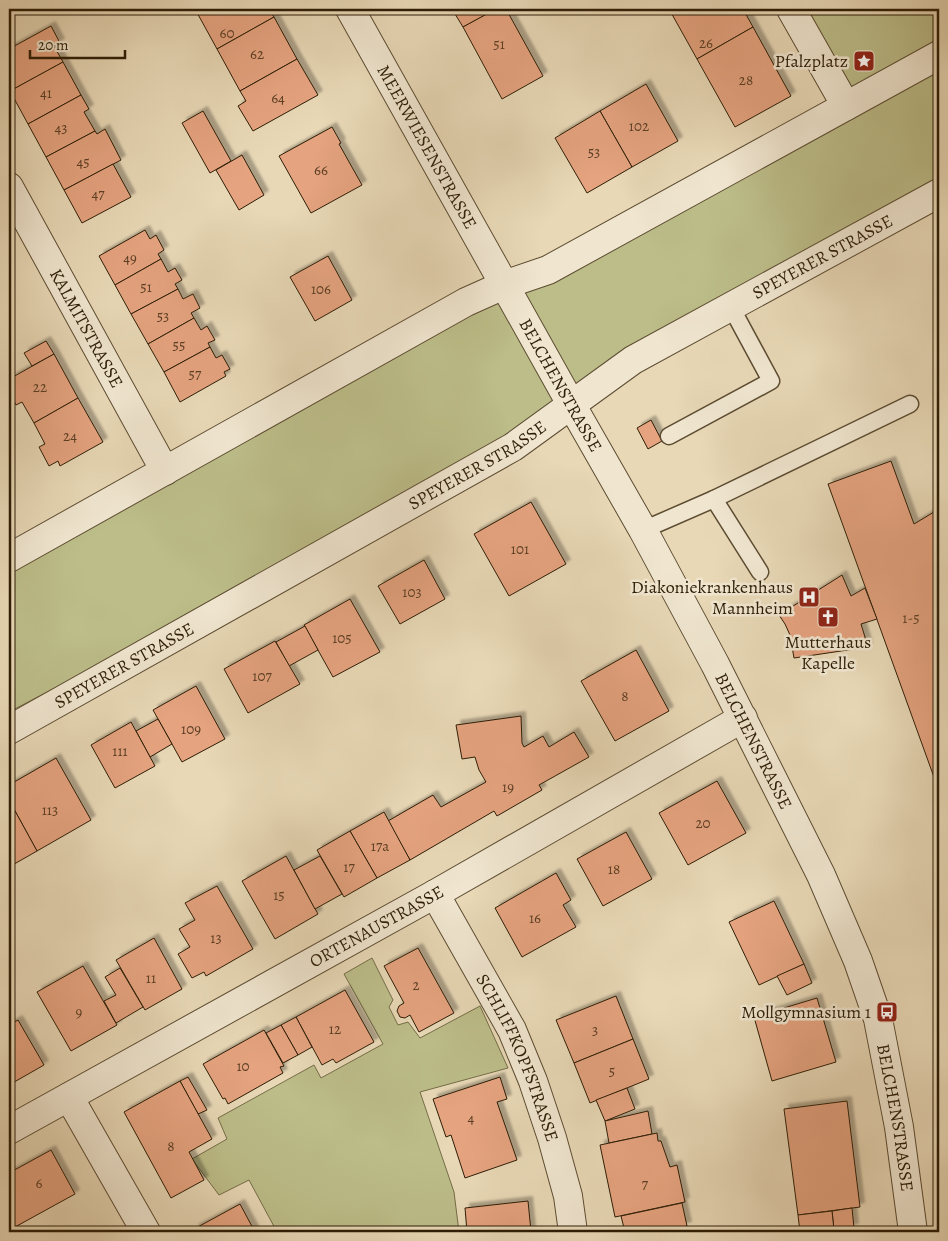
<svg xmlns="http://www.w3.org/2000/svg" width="948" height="1241" font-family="Alegreya,serif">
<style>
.green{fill:#bcbd89;stroke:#746d48}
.building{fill:#e5a37f;stroke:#2d1d06;filter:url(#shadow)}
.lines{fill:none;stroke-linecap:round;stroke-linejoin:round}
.lane-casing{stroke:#5c4c32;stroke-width:19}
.street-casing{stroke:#5c4c32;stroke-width:30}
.lane{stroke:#f0e6d0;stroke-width:16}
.street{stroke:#f0e6d0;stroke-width:28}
.labels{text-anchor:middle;stroke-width:5;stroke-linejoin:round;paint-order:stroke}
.number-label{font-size:15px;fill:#5b3e24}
.poi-label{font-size:18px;fill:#2d1d06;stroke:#f0e6d0;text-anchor:end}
.street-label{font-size:18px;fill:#2d1d06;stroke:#f0e6d0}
</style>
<defs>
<filter id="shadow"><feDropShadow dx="4.5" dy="-4.5" stdDeviation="1" flood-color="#0004"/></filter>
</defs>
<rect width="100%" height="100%" fill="#e8d8b6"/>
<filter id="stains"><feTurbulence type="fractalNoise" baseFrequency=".004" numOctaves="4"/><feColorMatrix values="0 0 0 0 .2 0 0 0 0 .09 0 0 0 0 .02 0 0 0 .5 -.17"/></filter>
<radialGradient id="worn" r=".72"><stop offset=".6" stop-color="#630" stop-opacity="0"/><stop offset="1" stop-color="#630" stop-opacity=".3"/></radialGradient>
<!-- green -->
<g class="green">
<polygon points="791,9 939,9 939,193 513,447 9,712 9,567 845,107"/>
<polygon points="372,958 393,1000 389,1007 398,1025 408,1022 420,1038 480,1006 508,1068 420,1092 454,1192 459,1232 277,1232 249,1180 219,1195 192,1159 227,1139 218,1118 314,1065 321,1078 383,1044 344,974"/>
</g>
<!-- building -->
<g class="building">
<polygon points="195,9 269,9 274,17 217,49"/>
<polygon points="452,9 496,9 463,27"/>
<polygon points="496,9 506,9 543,76 502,99 463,27"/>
<polygon points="669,9 743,9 753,27 697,59"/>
<polygon points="274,17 297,59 240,91 217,49"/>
<polygon points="51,26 60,43 54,46 63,62 10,91 9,88 9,49"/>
<polygon points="753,27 791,96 735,127 697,59"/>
<polygon points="297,59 318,95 253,131 238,106 246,101 240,91"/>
<polygon points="63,62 81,95 28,124 10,91"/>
<polygon points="646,84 678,141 632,167 600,111"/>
<polygon points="81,95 89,109 84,112 95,131 46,157 28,124"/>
<polygon points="203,111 231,161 210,173 182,123"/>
<polygon points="600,111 632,167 587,193 555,138"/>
<polygon points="332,127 341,143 339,144 362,185 311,213 279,156"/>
<polygon points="105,129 121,160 64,190 46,157 95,131 97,134"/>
<polygon points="242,155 264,195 239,210 216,170"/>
<polygon points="113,164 131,197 82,223 64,190"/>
<polygon points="145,230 150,239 156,235 164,250 158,254 161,259 115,285 99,256"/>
<polygon points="328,256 352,300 315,321 290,277"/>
<polygon points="161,259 168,272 175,268 182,280 175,284 178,289 131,314 115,285"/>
<polygon points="178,289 183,299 193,294 200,308 191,313 194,318 148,344 131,314"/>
<polygon points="194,318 201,330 207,326 215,340 208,343 210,347 164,372 148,344"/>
<polygon points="46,341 54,354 32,366 24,353"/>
<polygon points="210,347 216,358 222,355 230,369 224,372 226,376 180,402 164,372"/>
<polygon points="54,354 78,398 34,423 22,402 16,405 9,391 9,384 13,381 11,378"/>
<polygon points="78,398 103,442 60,466 58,461 49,466 39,447 45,444 34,423"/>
<polygon points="651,420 662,441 648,449 637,428"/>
<polygon points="891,461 914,524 939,509 939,576 935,579 939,592 939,791 828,484"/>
<polygon points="531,502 566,564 509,596 474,534"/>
<polygon points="424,560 445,599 400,624 378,586"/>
<polygon points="842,575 851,596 865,588 877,619 861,624 868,647 794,658 790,635 785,624 779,615"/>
<polygon points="350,599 380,652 333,677 304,625"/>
<polygon points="305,626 318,650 289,666 276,642"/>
<polygon points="275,641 300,684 248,713 224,669"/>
<polygon points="636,650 669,711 615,741 581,681"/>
<polygon points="196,686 225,739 182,762 153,710"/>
<polygon points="521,716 522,743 524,747 543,736 549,747 574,732 589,757 539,785 542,790 497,816 494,811 410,860 388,821 433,795 441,807 486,782 479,770 475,757 462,759 456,725"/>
<polygon points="158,719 172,744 150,757 136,731"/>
<polygon points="131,722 155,766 115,788 91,745"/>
<polygon points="56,758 91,820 37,851 9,800 9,785"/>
<polygon points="717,781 746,833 688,865 659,813"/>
<polygon points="9,800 37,851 9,867"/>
<polygon points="384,812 410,860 377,878 350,831"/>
<polygon points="350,831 377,878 344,897 317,850"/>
<polygon points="626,832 652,879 603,906 577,859"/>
<polygon points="286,856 318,914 275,939 242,881"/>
<polygon points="320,856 342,894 315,909 294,870"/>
<polygon points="556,873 571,900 563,905 576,927 522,957 495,908"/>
<polygon points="217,886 253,949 206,976 204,972 192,978 178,954 190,947 179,929 195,920 185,903"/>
<polygon points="774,901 804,964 759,985 729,922"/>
<polygon points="154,938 182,989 145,1010 116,960"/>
<polygon points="418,948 454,1013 419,1032 410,1015 405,1018 400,1017 397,1011 399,1006 404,1003 384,966"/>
<polygon points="804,964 812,983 787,995 777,976"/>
<polygon points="83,966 117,1025 71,1051 37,992"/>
<polygon points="120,968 143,1007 116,1023 104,1001 116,995 105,977"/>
<polygon points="345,990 374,1042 336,1063 333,1059 322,1065 296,1017"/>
<polygon points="616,996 633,1039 574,1063 556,1020"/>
<polygon points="817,998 836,1062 772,1081 754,1017"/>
<polygon points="296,1017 312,1047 298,1055 281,1025"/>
<polygon points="18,1020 44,1065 9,1085 9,1025"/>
<polygon points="281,1025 298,1055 283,1063 266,1033"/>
<polygon points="264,1030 284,1066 280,1067 283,1073 228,1104 225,1098 223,1099 203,1064"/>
<polygon points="633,1039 649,1079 590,1103 574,1063"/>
<polygon points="188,1077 207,1110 198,1114 180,1081"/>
<polygon points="500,1077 507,1099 497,1102 517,1160 465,1178 451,1135 446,1137 433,1099"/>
<polygon points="180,1081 212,1139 189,1152 204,1180 171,1198 124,1112"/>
<polygon points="627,1088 635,1109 605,1121 596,1100"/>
<polygon points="847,1101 860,1207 798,1215 784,1109"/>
<polygon points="648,1111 652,1134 609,1143 605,1121"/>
<polygon points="657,1133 658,1141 661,1141 670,1167 677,1165 685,1202 615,1217 600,1145"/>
<polygon points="51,1150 75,1194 15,1227 9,1215 9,1173"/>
<polygon points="528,1201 531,1231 519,1232 467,1232 465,1208"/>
<polygon points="682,1203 687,1226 670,1230 671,1232 625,1232 621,1216"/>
<polygon points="240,1204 255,1232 195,1232 194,1229"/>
<polygon points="852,1208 854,1228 834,1230 832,1211"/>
<polygon points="832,1211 834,1230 819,1232 800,1232 798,1215"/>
</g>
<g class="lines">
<!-- lane casing -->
<g class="lane-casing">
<g id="lane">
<polyline points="669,436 771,381 731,307"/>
<polyline points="714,499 910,404"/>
<polyline points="643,530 714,499 760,572"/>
</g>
</g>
<!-- street casing -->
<g class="street-casing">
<g id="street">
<path id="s1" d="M350,9L571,404L643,530L715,664L821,875L858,961L878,1019L899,1127L913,1232"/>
<polyline points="791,9 846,106"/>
<path id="s2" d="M9,187L165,471"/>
<polyline points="9,558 466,302 504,285 548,270 939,55"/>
<path id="s3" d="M9,730L513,447L633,360L939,193"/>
<path id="s4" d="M435,894L512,1030L533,1081L552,1138L568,1196L573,1232"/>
<polyline points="69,1097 146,1232"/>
<path id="s5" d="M9,1130L435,894L743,718"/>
</g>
</g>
<!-- lane -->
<use href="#lane" class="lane"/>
<!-- street -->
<use href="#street" class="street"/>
</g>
<!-- icons -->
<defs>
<g id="sight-square" transform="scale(1.125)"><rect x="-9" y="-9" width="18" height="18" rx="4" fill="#8f2418" stroke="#f0e6d0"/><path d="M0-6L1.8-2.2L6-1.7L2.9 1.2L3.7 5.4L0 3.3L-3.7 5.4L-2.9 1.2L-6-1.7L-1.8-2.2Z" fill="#fff"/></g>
<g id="hospital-square" transform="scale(1.125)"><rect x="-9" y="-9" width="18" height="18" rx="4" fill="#8f2418" stroke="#f0e6d0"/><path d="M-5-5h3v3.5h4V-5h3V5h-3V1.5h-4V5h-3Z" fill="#fff"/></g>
<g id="church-square" transform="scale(1.125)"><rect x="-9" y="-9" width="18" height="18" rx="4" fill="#8f2418" stroke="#f0e6d0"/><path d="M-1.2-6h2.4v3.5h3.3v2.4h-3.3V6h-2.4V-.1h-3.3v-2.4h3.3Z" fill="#fff"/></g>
<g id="bus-square" transform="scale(1.125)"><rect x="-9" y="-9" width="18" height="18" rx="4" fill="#8f2418" stroke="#f0e6d0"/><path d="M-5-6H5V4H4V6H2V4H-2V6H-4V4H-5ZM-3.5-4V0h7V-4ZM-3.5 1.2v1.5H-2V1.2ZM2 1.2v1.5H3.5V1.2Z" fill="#fff"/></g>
</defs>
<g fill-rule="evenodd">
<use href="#sight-square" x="864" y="61"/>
<use href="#hospital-square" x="809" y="597"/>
<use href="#church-square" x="828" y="617"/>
<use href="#bus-square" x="887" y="1012"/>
</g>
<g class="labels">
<!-- number labels -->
<g class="number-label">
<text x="227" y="38">60</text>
<text x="706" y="48">26</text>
<text x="499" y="49">51</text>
<text x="257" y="59">62</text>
<text x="746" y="85">28</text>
<text x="46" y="98">41</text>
<text x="278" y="103">64</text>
<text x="639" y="131">102</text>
<text x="61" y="133">43</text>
<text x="594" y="157">53</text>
<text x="83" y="167">45</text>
<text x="321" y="175">66</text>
<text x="98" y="199">47</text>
<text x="130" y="263">49</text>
<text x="146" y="292">51</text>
<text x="321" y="294">106</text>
<text x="163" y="321">53</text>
<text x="179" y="350">55</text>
<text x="195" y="379">57</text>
<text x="40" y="392">22</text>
<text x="70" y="441">24</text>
<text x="520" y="554">101</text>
<text x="412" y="597">103</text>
<text x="911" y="623">1-5</text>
<text x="342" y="643">105</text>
<text x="262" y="681">107</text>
<text x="625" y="701">8</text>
<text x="191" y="734">109</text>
<text x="120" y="756">111</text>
<text x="508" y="792">19</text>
<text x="50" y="815">113</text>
<text x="703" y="828">20</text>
<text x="380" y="851">17a</text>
<text x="349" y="872">17</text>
<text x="614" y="874">18</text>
<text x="279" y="900">15</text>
<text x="535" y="923">16</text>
<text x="216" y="943">13</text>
<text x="151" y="983">11</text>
<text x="416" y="990">2</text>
<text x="79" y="1017">9</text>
<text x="335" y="1034">12</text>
<text x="595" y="1035">3</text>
<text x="243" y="1071">10</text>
<text x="612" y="1076">5</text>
<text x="471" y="1123">4</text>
<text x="171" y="1151">8</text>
<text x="39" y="1188">6</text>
<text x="645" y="1189">7</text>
</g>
<!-- poi labels -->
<g class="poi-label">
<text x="848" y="67">Pfalzplatz</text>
<text x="793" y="593">Diakoniekrankenhaus<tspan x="793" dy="21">Mannheim</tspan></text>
<text x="828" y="648" text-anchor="middle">Mutterhaus<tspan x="828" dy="21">Kapelle</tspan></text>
<text x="871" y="1018">Mollgymnasium 1</text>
</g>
<!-- street labels -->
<g class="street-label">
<text dy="6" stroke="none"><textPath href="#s1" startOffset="158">MEERWIESENSTRASSE</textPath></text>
<text dy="6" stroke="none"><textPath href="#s3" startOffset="942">SPEYERER STRASSE</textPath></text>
<text dy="6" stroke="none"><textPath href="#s2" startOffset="161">KALMITSTRASSE</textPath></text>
<text dy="6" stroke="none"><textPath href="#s1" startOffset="431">BELCHENSTRASSE</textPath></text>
<text dy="6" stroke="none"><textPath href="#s3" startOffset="538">SPEYERER STRASSE</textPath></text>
<text dy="6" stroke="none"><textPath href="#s3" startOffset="132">SPEYERER STRASSE</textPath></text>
<text dy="6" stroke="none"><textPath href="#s1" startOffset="836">BELCHENSTRASSE</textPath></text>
<text dy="6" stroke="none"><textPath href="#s5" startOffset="420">ORTENAUSTRASSE</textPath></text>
<text dy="6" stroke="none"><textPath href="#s4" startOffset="184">SCHLIFFKOPFSTRASSE</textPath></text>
<text dy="6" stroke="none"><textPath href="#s1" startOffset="1241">BELCHENSTRASSE</textPath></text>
</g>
</g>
<!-- margin -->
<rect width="948" height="1241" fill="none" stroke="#e8d8b6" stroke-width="30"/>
<rect x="10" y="10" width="928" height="1221" fill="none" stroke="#2d1d06" stroke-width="2.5"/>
<rect x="15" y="15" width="918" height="1211" fill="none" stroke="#2d1d06"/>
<!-- scale -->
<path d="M30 50v8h95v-8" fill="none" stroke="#2d1d06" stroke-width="2.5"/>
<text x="38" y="50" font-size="15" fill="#2d1d06" stroke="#f0e6d0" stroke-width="4" paint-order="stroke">20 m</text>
<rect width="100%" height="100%" filter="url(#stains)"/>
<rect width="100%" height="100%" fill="url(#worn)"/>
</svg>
